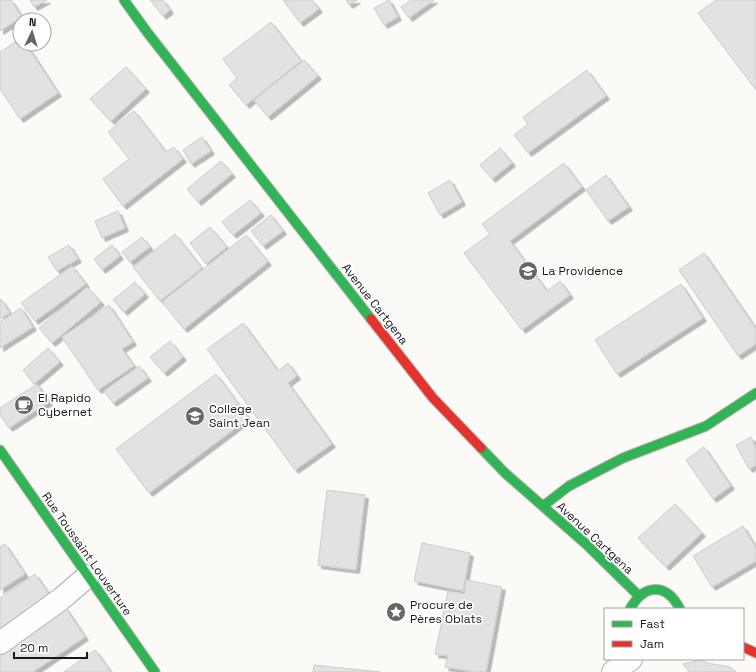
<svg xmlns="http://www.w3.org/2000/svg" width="756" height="672" font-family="'Space Grotesk',sans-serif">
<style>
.building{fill:#e4e2e0;stroke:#cdccca;filter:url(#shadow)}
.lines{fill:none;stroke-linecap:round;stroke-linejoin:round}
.street-casing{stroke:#b1b1ae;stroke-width:24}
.fast-casing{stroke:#b1b1ae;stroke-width:11}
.jam-casing{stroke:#b1b1ae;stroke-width:11}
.street{stroke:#fefefe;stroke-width:22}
.fast{stroke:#30b455;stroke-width:9}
.jam{stroke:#e5322d;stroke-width:9}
.labels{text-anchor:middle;stroke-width:3.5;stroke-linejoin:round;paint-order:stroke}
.poi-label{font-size:12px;fill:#181716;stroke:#fff;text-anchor:start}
.street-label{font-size:12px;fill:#181716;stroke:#fff}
</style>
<defs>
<filter id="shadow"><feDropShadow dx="3.5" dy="3.5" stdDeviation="0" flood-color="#0004"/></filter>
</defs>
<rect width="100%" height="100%" fill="#fbfaf7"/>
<!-- building -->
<g class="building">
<polygon points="0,0 11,0 22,17 0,31"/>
<polygon points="30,0 47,0 34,7"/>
<polygon points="150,0 163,0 170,10 163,16"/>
<polygon points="283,0 312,0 319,9 300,23"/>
<polygon points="346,0 357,0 349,5"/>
<polygon points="389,0 398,17 384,25 374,8"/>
<polygon points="411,0 434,0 409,18 401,7"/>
<polygon points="716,0 756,0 756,90 698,13"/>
<polygon points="271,22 301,61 246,105 229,85 237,78 223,59"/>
<polygon points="20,39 20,44 26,44 58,93 20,119 0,89 0,52"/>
<polygon points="304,60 318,76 268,117 254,100"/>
<polygon points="126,67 146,89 111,121 90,99"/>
<polygon points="587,70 606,96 528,153 514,135 528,124 523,117"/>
<polygon points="134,111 166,152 174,147 183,159 123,206 103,179 129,159 108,132"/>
<polygon points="202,137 211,151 191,164 183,150"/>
<polygon points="500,148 512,163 492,179 480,165"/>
<polygon points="221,161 232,174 198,202 187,189"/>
<polygon points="564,163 582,187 510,241 547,291 560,281 570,295 522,330 464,253 490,234 482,224"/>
<polygon points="606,175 629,207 608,221 586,190"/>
<polygon points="450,180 462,202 440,215 428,193"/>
<polygon points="250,200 261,213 233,235 222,222"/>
<polygon points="118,211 125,228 102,238 95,221"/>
<polygon points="271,215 283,231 263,246 251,231"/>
<polygon points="210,227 227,247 206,264 190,243"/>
<polygon points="175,234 202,268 160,301 133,267"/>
<polygon points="246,235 268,262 184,329 162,302"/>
<polygon points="142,237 150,247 130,262 122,252"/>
<polygon points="69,245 78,259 57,271 48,257"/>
<polygon points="112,245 120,256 102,270 94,259"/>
<polygon points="704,253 756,329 756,344 738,356 679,270"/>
<polygon points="72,266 86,284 35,321 21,303"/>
<polygon points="135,282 145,294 124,312 113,300"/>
<polygon points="681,284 703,318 617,374 595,340"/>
<polygon points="87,287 101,302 52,343 39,328"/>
<polygon points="1,299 10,313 0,319 0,300"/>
<polygon points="109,305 133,342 122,349 134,366 98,390 62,337"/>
<polygon points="21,308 33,327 0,348 0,322"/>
<polygon points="243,323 278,371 288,363 297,376 288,383 332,444 295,470 207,349"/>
<polygon points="170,341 183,357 164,373 150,357"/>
<polygon points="48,348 60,362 34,384 23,370"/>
<polygon points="139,366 148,378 113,403 104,391"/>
<polygon points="216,374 249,418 149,493 116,449"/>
<polygon points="37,384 49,402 9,428 0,415 0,408"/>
<polygon points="751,437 756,448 756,465 749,469 736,445"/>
<polygon points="704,447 731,486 713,499 686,460"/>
<polygon points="327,490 365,495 356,570 318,565"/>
<polygon points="675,504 702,533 666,567 638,538"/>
<polygon points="743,526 756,548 756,561 712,587 693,556"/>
<polygon points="422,543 470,553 463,591 414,581"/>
<polygon points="5,544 25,574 0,590 0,547"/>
<polygon points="35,574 53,599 0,636 0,598"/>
<polygon points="466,580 502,587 486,672 474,672 445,667 448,656 435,654 448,591 464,594"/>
<polygon points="65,607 85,637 33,672 0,672 0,651"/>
<polygon points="95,650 111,672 64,672"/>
<polygon points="701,660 707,663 730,667 736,672 689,672 683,664"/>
<polygon points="314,665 380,672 313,672"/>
</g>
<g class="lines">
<!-- street casing -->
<g class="street-casing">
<g id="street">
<polyline points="0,643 61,599 88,576"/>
<polyline points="613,672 631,659"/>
</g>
</g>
<!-- fast casing -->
<g class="fast-casing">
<g id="fast">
<polyline points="124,0 147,32 371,319"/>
<polyline points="481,448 505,473 586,544 638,595"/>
<polyline points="0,450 155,672"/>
<polyline points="543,506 569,486 623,458 706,426 756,393"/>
<path d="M630,609C644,584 666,582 680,609"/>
</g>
</g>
<!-- jam casing -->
<g class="jam-casing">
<g id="jam">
<polyline points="371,319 433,398 481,448"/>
<polyline points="743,647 756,653"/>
</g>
</g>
<!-- street -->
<use href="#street" class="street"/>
<!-- fast -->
<use href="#fast" class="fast"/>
<!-- jam -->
<use href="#jam" class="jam"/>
</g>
<!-- icons -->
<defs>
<g id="school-disc" transform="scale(1)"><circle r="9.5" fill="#676665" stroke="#fff"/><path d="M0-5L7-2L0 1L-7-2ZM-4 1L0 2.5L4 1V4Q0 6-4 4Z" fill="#fff"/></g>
<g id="cafe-disc" transform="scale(1)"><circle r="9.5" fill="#676665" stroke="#fff"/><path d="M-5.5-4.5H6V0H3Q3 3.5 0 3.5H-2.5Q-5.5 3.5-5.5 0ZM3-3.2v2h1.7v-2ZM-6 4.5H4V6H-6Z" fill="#fff"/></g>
<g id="sight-disc" transform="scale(1)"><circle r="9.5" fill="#676665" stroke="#fff"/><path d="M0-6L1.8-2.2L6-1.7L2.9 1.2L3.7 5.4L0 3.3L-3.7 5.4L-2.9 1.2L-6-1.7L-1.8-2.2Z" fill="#fff"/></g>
</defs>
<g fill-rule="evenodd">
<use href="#school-disc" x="528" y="271"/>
<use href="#cafe-disc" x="24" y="405"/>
<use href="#school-disc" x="195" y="416"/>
<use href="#sight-disc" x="396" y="612"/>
</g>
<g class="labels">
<!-- poi labels -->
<g class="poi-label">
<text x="542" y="275">La Providence</text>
<text x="38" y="402">El Rapido<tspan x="38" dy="14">Cybernet</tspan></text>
<text x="209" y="413">College<tspan x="209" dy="14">Saint Jean</tspan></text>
<text x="410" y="609">Procure de<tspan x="410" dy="14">Pères Oblats</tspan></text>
</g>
<!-- street labels -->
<g class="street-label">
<text transform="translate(375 304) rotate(52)" y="4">Avenue Cartgena</text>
<text transform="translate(595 538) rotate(43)" y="4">Avenue Cartgena</text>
<text transform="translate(87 554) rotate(55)" y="4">Rue Toussaint Louverture</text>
</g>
</g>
<!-- legend -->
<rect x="604" y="608" width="140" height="52" fill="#ffffff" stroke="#a3a2a2"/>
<rect x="612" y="621" width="20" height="6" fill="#30b455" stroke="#a3a2a2"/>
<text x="640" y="628" font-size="12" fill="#181716">Fast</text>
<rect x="612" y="641" width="20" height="6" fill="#e5322d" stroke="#a3a2a2"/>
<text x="640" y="648" font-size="12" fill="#181716">Jam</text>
<!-- north arrow -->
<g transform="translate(32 32) rotate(4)"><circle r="19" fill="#ffffff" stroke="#a3a2a2"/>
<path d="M0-3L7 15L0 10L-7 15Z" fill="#676665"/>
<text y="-6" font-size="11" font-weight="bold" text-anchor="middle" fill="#181716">N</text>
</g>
<!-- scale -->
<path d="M14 652v6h73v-6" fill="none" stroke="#181716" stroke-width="2"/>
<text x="20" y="652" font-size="12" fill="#181716" stroke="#ffffff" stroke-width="3" paint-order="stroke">20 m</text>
</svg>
